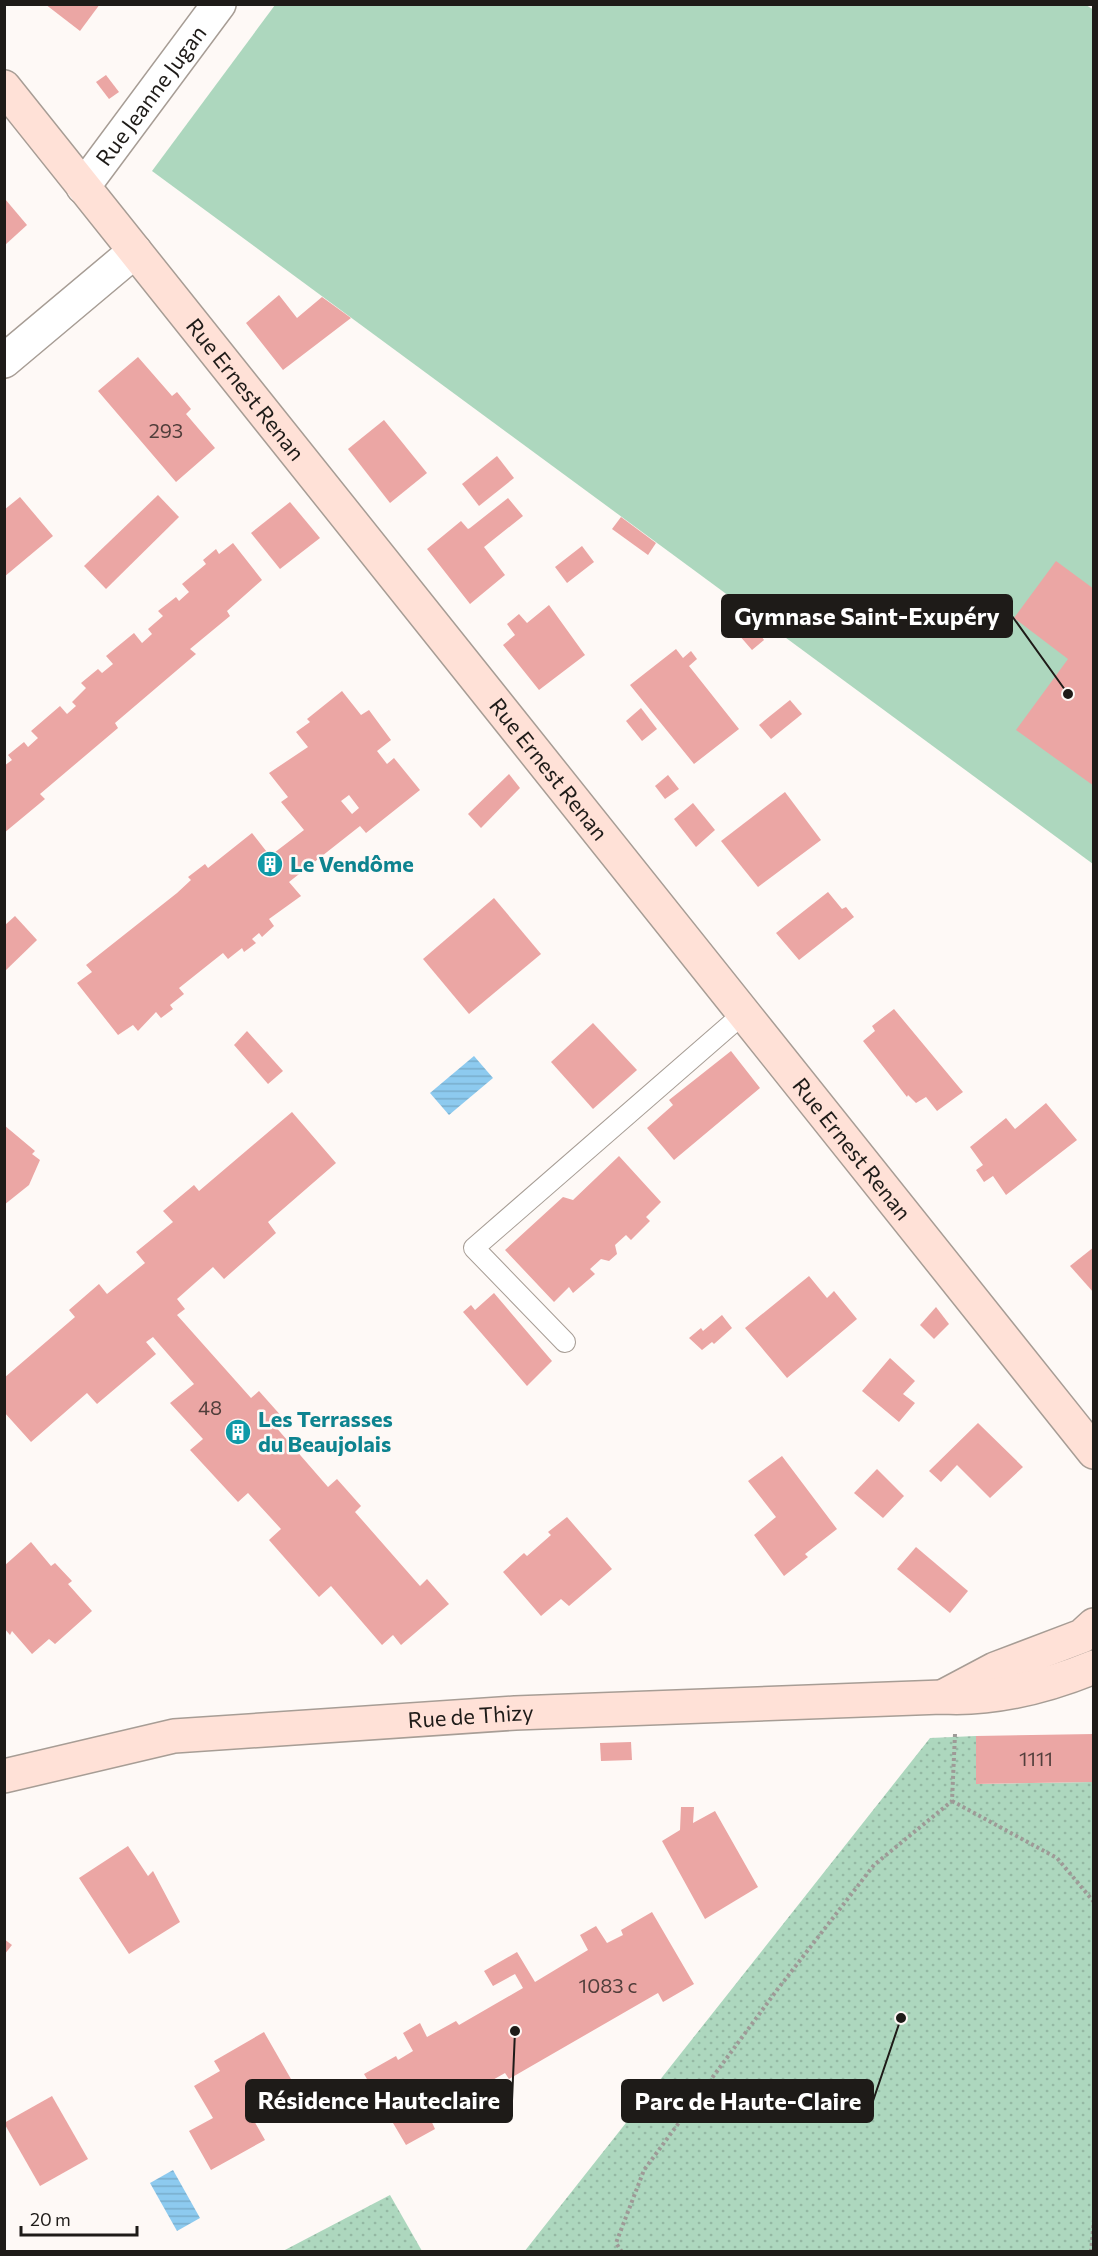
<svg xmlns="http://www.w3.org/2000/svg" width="1098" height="2256" font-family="Commissioner,sans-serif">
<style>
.grass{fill:url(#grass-dots)}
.pitch{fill:#add7be}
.water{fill:url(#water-rules)}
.building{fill:#eba6a4;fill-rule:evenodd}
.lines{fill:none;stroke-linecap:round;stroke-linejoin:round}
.lane-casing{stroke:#a79d95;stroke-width:22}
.street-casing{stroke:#a79d95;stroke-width:36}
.secondary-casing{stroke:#a79d95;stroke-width:36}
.path{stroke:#9e9a97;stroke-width:4;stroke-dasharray:3 3;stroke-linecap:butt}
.lane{stroke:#fff;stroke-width:20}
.street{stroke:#fff;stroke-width:33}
.secondary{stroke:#ffe1d7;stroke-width:33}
.labels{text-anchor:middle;stroke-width:5;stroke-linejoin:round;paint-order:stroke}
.number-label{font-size:20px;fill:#513e3b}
.street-label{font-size:22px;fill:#1e1b18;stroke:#fef9f6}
.culture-label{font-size:22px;font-weight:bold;fill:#0d838f;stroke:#fef9f6;text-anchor:start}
.leader{fill:none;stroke:#1e1b18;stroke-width:2}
.callout-dot{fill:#1e1b18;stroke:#fef9f6;stroke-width:2}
.callout{fill:#1e1b18;stroke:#1e1b18;stroke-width:2}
.callout-label{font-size:24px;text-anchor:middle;font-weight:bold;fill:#fff}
</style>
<defs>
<pattern id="grass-dots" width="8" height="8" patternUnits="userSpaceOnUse" patternTransform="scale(1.5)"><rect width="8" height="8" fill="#add7be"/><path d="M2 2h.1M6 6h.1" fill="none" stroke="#94b8a3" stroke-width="1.8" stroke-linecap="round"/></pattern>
<pattern id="water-rules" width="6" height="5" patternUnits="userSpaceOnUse" patternTransform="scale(1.5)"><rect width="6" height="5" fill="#8dcaef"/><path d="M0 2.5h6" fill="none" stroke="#79adcc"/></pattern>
</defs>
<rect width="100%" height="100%" fill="#fef9f6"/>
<!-- grass -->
<g class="grass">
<polygon points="976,1736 977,1784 1093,1782 1093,2251 524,2252 930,1738"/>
<polygon points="390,2195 422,2251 283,2251"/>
</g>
<!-- pitch -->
<polygon class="pitch" points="275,5 1086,5 1094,10 1093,864 152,171"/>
<!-- water -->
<g class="water">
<polygon points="474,1056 493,1078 449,1115 430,1093"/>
<polygon points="173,2170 200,2218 177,2231 150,2183"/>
</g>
<!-- building -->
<g class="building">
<polygon points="45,4 100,4 80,31"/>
<polygon points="106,75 119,92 109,99 96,82"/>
<polygon points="5,199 27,225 5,245"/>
<polygon points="279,295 297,318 322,297 351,318 283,370 246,323"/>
<polygon points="138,357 172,396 177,392 191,409 186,414 215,448 176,482 98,391"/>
<polygon points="384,420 427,473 390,503 348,449"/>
<polygon points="497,456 514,478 479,506 462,484"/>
<polygon points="158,495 179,517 106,589 84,566"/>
<polygon points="20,497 53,536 4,577 4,510"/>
<polygon points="508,498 523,516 484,547 505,575 470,604 427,549 461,521 468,529 470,528"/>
<polygon points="290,502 320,538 280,569 251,533"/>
<polygon points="621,517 656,543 648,555 612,529"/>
<polygon points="233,543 262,580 227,611 230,616 190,649 196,654 115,723 118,728 40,794 45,799 4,833 4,766 12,760 8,755 24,742 28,747 38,738 31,731 60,706 67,714 76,706 72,702 86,688 81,683 98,669 102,673 113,664 106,656 134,633 142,643 152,634 148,629 163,616 158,611 176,597 179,601 189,592 182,584 206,564 203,560 216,549 219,554"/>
<polygon points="582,546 594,562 567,583 555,567"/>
<polygon points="1056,561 1094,589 1094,786 1016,730 1068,659 1014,618"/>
<polygon points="549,605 585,655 539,690 503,645 515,635 507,624 519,614 527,623"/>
<polygon points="746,617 766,633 762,637 764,640 752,650 732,627"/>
<polygon points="676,649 683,658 691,651 697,659 689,666 739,729 694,764 630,685"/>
<path d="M342,691L361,715L369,710L391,740L377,751L387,764L394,758L420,790L366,833L360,826L289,882L301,896L269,919L274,926L262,937L259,933L252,939L256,943L244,952L242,948L228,959L223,953L179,988L184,994L170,1005L173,1009L161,1018L156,1012L138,1031L133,1025L118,1035L77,983L92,972L86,965L177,893L191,880L188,877L205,864L208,868L252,833L270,856L304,830L281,802L288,797L269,773L308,747L296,732L310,722L307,719ZM349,795L359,808L352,814L341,801Z"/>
<polygon points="790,700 802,714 771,739 759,725"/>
<polygon points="641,708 657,729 642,741 626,721"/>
<polygon points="509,774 520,788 481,828 468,814"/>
<polygon points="668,775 679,789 665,799 655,786"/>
<polygon points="785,792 821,840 758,887 721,841"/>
<polygon points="693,803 715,830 696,847 674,819"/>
<polygon points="828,892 842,909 846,907 854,917 799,960 776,933"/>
<polygon points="494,898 541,954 469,1014 423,959"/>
<polygon points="15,916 37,940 4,972 4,926"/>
<polygon points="894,1009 963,1092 937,1111 926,1097 916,1103 908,1095 907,1097 863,1041 875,1031 872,1026"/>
<polygon points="593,1023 637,1070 593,1109 551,1062"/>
<polygon points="247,1031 283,1071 268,1084 234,1045"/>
<polygon points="731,1051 760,1088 674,1160 647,1128 673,1105 669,1100"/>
<polygon points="1046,1103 1077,1140 1006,1195 993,1176 984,1182 976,1170 983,1165 970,1147 1006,1118 1015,1129"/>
<polygon points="292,1112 336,1163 268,1222 276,1233 224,1279 213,1267 177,1299 185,1309 177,1315 251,1398 259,1391 283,1418 274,1425 328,1487 337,1479 361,1506 355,1512 420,1586 427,1579 449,1604 401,1645 393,1635 382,1645 331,1586 319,1597 269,1540 281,1529 248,1493 238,1502 190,1450 203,1439 170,1403 194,1384 153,1337 146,1342 156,1354 97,1404 87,1393 31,1442 4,1412 4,1378 75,1317 69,1310 99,1284 107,1294 145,1263 136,1252 173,1222 163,1211 194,1185 199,1191"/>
<polygon points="4,1125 35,1151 32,1154 40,1160 29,1185 4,1205"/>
<polygon points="619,1156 661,1202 646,1217 650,1221 631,1240 626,1235 615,1245 617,1254 609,1261 601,1259 590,1269 595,1274 573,1293 569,1287 554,1302 505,1250 563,1197 573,1200"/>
<polygon points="1094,1247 1094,1293 1070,1266"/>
<polygon points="809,1276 827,1298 834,1291 857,1319 787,1378 745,1328"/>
<polygon points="494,1293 552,1361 527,1386 463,1312 471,1305 475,1310"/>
<polygon points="936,1307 949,1324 934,1339 920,1325"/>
<polygon points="722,1315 732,1328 714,1344 712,1342 702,1350 689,1338 701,1328 703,1331"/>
<polygon points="890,1358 915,1381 903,1394 915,1403 899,1422 862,1391"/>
<polygon points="978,1423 1023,1467 990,1498 957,1465 941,1482 929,1471"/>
<polygon points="782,1456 837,1529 805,1554 808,1557 784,1576 754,1535 776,1517 748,1481"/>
<polygon points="877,1469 904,1496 883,1518 854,1493"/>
<polygon points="567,1517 612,1569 569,1606 561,1599 541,1616 503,1572 524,1553 527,1556 551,1535 548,1532"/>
<polygon points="31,1542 51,1566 55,1563 72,1581 68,1584 92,1611 55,1644 49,1639 32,1654 12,1631 10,1635 4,1628 4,1566"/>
<polygon points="916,1547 968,1591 950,1613 897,1569"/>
<polygon points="1094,1734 1094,1782 976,1784 976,1736"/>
<polygon points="631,1742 632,1760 601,1761 600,1743"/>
<polygon points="681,1807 694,1807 693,1823 715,1811 758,1887 705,1919 662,1841 680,1830"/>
<polygon points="128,1846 148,1876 153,1871 180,1922 129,1954 79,1878"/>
<polygon points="652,1912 694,1984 663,2002 658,1993 509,2079 505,2073 429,2116 435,2129 406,2145 364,2074 396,2056 398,2060 413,2051 403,2033 420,2023 427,2037 456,2021 459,2025 523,1988 515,1974 493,1986 484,1971 517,1952 535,1982 588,1950 580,1935 596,1926 607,1943 623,1935 621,1930"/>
<polygon points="4,1939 12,1945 4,1955"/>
<polygon points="264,2032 299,2093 253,2119 265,2140 211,2170 189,2131 213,2118 194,2086 220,2071 214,2061"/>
<polygon points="52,2096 88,2159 40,2186 4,2123"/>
</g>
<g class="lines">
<!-- lane casing -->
<g class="lane-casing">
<polyline id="lane" points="565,1342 474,1248 743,1014"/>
</g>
<!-- street casing -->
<g class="street-casing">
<g id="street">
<path id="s1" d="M83,187L219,4"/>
<polyline points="4,361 135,251"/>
</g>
</g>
<!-- secondary casing -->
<g class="secondary-casing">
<g id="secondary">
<path id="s2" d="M4,87L1094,1452"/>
<polyline points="946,1695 995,1669 1082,1636 1094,1625"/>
<path id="s3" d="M4,1776L174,1736L515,1713L942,1697C994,1700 1045,1687 1094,1667"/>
</g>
</g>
<!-- path -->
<g class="path">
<polyline points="952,1801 1057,1858 1094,1902"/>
<polyline points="622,2252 616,2243 644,2170 777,1990 874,1865 952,1801 955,1734"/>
<polyline points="1091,2252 1094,2219"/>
</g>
<!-- lane -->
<use href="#lane" class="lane"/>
<!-- street -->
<use href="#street" class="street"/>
<!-- secondary -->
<use href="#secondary" class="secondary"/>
</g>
<!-- icons -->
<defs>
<g id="building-disc" transform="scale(1.35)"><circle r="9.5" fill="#0f9aa8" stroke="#fef9f6"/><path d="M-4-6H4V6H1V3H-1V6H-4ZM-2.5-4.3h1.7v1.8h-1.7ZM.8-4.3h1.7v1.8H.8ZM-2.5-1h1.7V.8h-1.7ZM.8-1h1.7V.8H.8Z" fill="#fff"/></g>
</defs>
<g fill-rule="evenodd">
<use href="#building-disc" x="270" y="864"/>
<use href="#building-disc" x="238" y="1432"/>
</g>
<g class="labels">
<!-- number labels -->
<g class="number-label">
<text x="166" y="438">293</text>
<text x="210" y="1415">48</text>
<text x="1036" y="1766">1111</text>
<text x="608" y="1993">1083 c</text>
</g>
<!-- street labels -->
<g class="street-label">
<text dy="8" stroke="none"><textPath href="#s1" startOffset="114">Rue Jeanne Jugan</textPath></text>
<text dy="8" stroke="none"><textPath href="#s2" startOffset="387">Rue Ernest Renan</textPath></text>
<text dy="8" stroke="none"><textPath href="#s2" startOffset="873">Rue Ernest Renan</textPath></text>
<text dy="8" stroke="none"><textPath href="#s2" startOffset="1359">Rue Ernest Renan</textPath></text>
<text dy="8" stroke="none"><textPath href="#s3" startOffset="472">Rue de Thizy</textPath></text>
</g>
<!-- culture labels -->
<g class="culture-label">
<text x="290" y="872">Le Vendôme</text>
<text x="258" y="1427">Les Terrasses<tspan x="258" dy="25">du Beaujolais</tspan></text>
</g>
</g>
<!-- callouts -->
<path class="leader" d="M1068 694L1012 616M515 2031L512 2101M901 2018L873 2101"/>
<g class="callout-dot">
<circle cx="1068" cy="694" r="6"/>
<circle cx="515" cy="2031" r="6"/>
<circle cx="901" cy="2018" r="6"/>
</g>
<g class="callout">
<rect x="722" y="595" width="290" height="42" rx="6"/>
<rect x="246" y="2080" width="266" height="42" rx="6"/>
<rect x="622" y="2080" width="251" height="42" rx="6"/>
</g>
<g class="callout-label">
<text x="867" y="625">Gymnase Saint-Exupéry</text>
<text x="379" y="2109">Résidence Hauteclaire</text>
<text x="748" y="2110">Parc de Haute-Claire</text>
</g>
<!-- border -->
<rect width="1098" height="2256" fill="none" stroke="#1e1b18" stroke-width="12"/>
<!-- scale -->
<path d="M21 2226v9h116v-9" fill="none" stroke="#1e1b18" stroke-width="3"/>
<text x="30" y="2226" font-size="18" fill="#1e1b18" stroke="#fef9f6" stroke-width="4.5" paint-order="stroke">20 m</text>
</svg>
